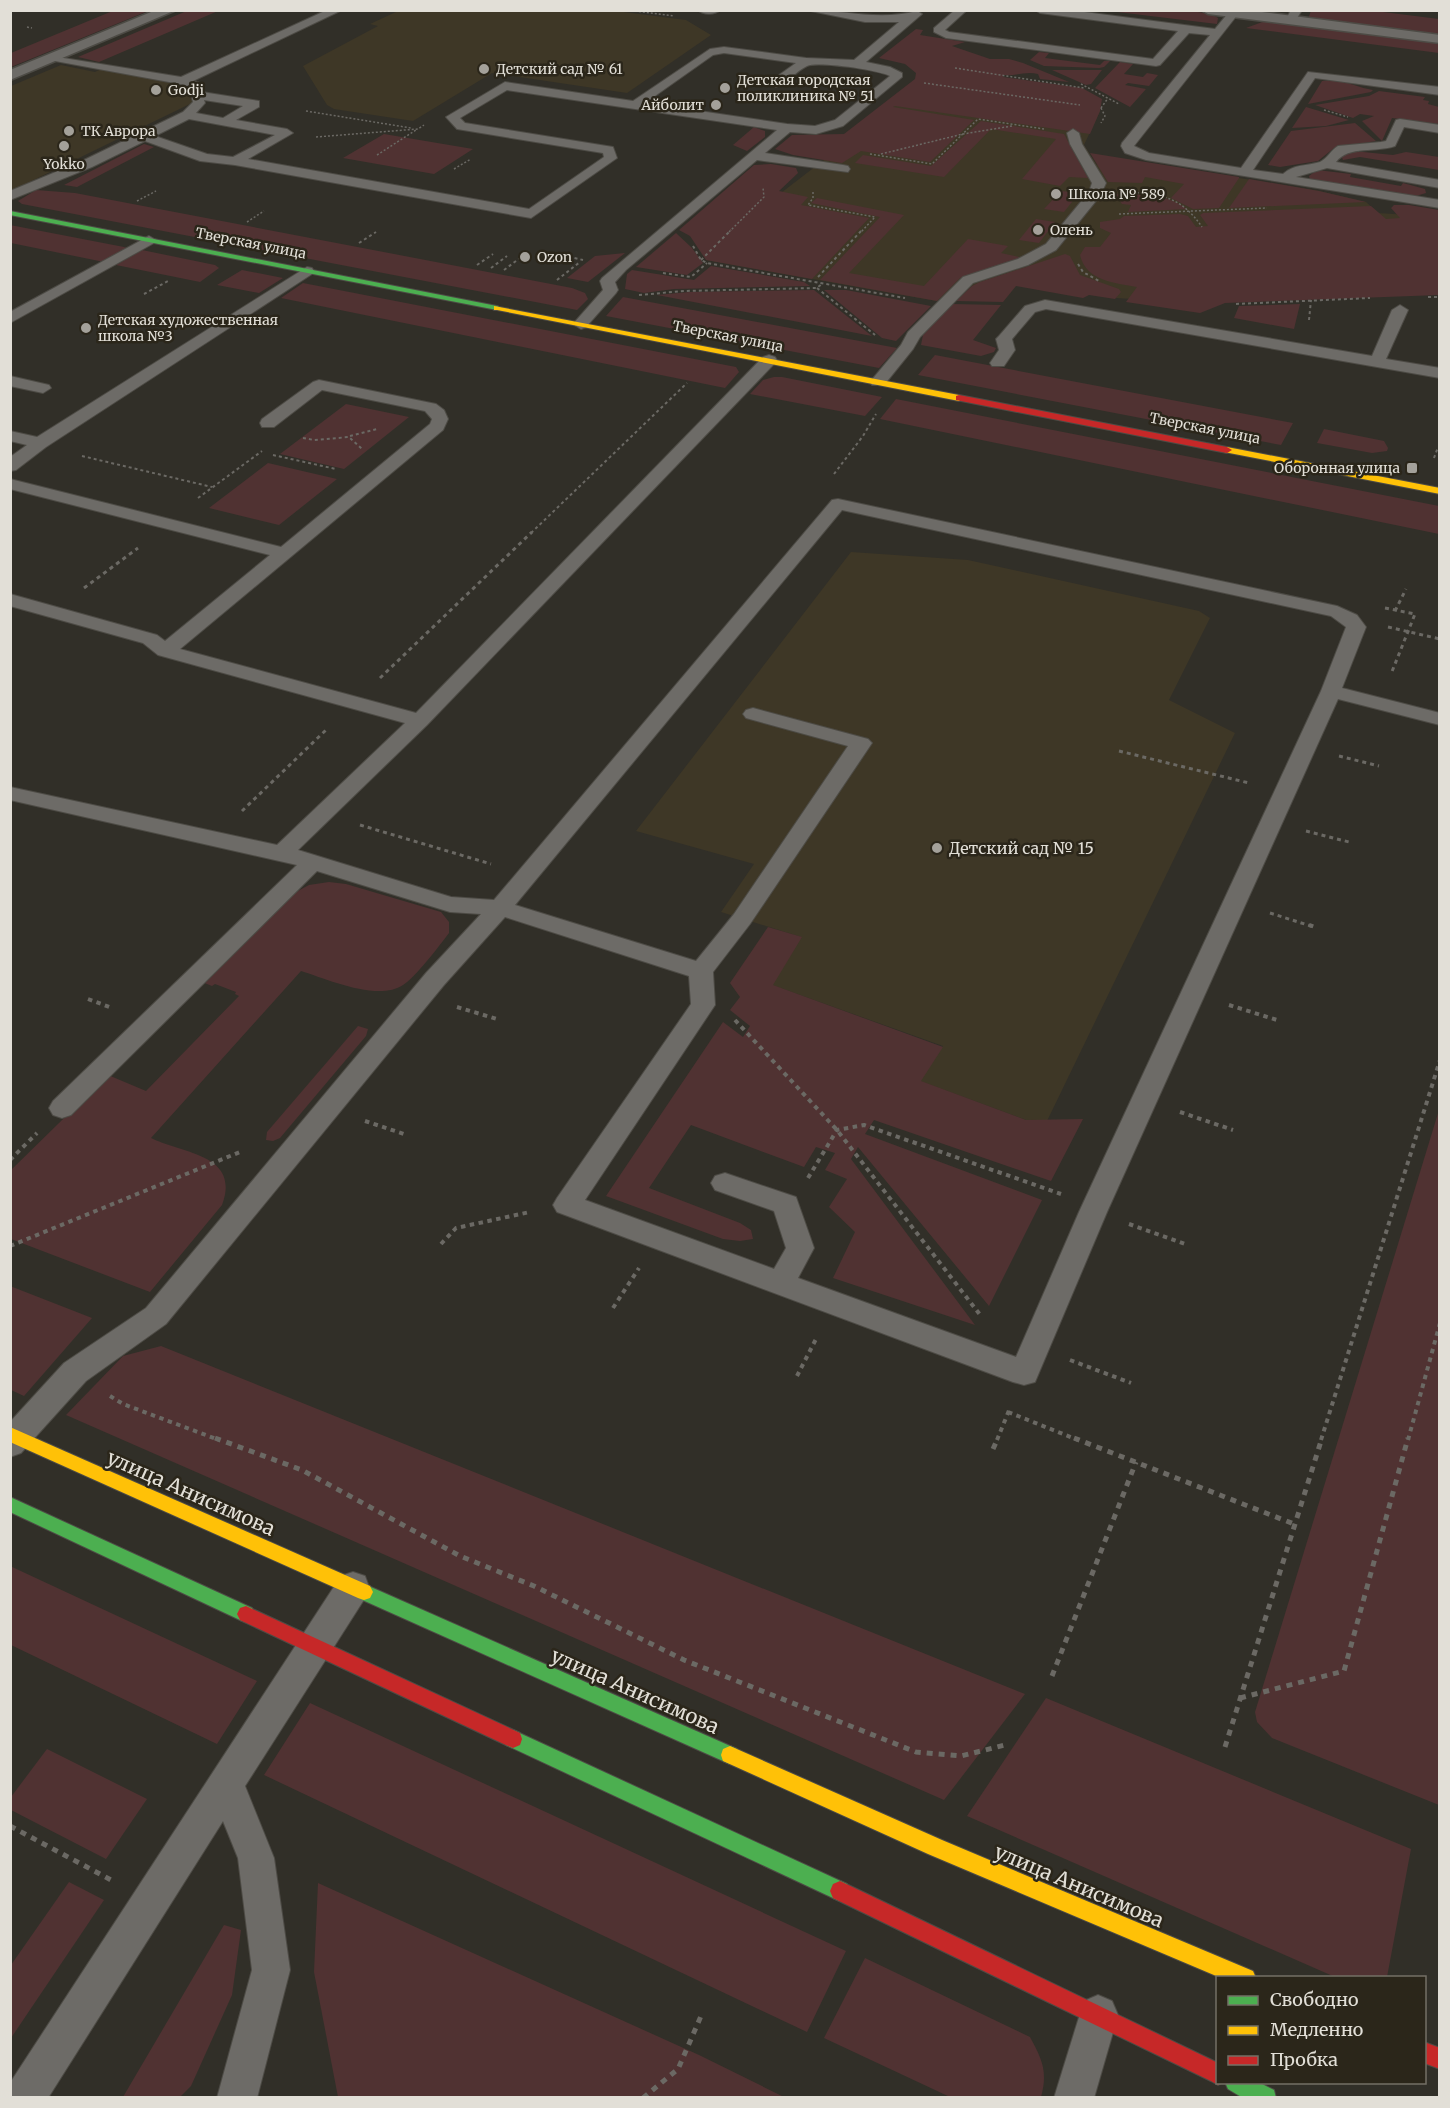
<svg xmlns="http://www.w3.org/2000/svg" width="1450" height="2108" font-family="Merriweather,serif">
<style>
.built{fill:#3e3726}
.green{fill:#503232}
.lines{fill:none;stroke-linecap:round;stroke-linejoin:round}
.lane-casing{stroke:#4d4b45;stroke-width:2}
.street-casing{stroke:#4d4b45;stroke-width:3}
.fast-casing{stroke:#4d4b45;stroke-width:2}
.slow-casing{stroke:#4d4b45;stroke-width:2}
.jam-casing{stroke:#4d4b45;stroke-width:2}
.path-far4{stroke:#6b6964;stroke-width:1.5;stroke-dasharray:2 2;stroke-linecap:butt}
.path-far3{stroke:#6b6964;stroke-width:2;stroke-dasharray:3 3;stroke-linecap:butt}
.path-far2{stroke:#6b6964;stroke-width:3;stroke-dasharray:4 4;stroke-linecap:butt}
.path-far1{stroke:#6b6964;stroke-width:4;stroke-dasharray:4.5 4.5;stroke-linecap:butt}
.path{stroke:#6b6964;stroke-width:5;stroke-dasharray:6 6;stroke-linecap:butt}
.lane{fill:#6d6b67;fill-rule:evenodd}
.street{fill:#6d6b67;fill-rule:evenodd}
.fast{fill:#4caf50;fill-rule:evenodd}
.slow{fill:#ffc107;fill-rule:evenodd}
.jam{fill:#c62828;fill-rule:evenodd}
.poi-dot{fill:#a4a19a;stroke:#2b261a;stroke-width:2}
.labels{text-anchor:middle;stroke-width:5;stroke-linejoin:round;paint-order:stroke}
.far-poi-label{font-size:14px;fill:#e2dfd7;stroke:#2b261a;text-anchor:start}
.far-street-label{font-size:14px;fill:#e2dfd7;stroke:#2b261a}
.poi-label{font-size:16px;fill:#e2dfd7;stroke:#2b261a;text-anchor:start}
.near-street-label{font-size:20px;fill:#e2dfd7;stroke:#2b261a}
</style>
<rect width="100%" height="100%" fill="#312f28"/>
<!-- built -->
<g class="built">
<polygon points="398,11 616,11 686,20 711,35 627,93 492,73 413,121 334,109 327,105 303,66 378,26 370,24"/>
<polygon points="61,65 95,72 101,69 185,85 194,102 11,191 11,86"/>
<polygon points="920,86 1100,111 1084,145 1097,165 1239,178 1319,191 1366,202 1378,213 1439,217 1183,302 1116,298 1033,283 972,286 956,301 941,298 937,301 706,260 771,196 777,196"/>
<polygon points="851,552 968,560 1199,611 1210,618 1169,700 1235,733 1047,1121 1026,1120 920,1081 943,1046 772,985 801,937 721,912 754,864 636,831"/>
</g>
<!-- green -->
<g class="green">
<polygon points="115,10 148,11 11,67 11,53"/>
<polygon points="189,10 218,11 99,62 78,57"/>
<path d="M1109,11C1133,11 1200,6 1218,18L1217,24Z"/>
<polygon points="1311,11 1375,11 1439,19 1439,36 1308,19"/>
<polygon points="1265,21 1439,43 1439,53 1246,28"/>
<path d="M916,29L923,30L920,35L965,42L952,46L990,59H1009L1023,63L1069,82L1040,79L1038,74C1026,71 1016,76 1004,75L1003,77L1082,88L1102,99L1100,111L1090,134L895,106L893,107L974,120L930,162L861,151L842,163L793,155L775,149L792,135L844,134L915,79L916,73L905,64L879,58Z"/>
<polygon points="1039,52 1049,53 1045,58 1100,65 1104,61 1110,61 1104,67 1099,68 1044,66 1030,60"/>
<polygon points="1120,62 1133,64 1124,74 1143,77 1147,73 1158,75 1149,86 1128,83 1125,85 1146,89 1130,107 1095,88"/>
<polygon points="1052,70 1102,70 1091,84 1086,85"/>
<path d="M1335,80C1348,82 1360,88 1373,90L1371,92L1308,104L1322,81Z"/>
<polygon points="1379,91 1425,97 1423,100 1429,101 1428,104 1439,107 1439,124 1392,118 1382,141 1362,121 1374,116 1360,114 1353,118 1315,105 1369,96"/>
<polygon points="1306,107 1349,120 1326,126 1292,128"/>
<polygon points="981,121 1064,134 1088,178 1069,177 1060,186 1022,179 1056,139 991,129 944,177 855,163 863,155 931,166"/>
<polygon points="1355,123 1376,141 1334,148 1318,161 1280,167 1268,165 1291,131"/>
<polygon points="754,127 765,131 765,137 747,151 733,145"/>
<polygon points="384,134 473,149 434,174 343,158"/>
<polygon points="144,144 154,147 77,187 64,185"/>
<polygon points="1353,151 1393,155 1406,152 1439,157 1439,170 1360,157 1343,160 1341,155"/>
<polygon points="1090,153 1239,177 1239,178 1219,208 1193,209 1171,198 1184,184 1145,177 1142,183 1108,182"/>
<polygon points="771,164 796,168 798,173 779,191 808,197 801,205 869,218 812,279 706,260 690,236 679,230 754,165"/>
<polygon points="1317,170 1351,174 1350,177 1401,186 1403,183 1425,189 1426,193 1416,196 1310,180 1309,176"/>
<polygon points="1249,179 1319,191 1366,202 1229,208"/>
<polygon points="36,190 75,193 572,288 585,293 588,299 577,310 22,204 18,201"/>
<polygon points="1061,191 1079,193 1064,212 1044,209"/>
<path d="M1115,194C1139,194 1168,194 1187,209L1128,212L1131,205L1122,204Z"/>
<polygon points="817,198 904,215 849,273 924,286 968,239 1008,246 1001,253 1019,257 1019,259 960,278 937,301 820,280 880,217 811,203"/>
<path d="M1394,205H1409L1439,210V295L1225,303L1200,313L1126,302L1137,287C1115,283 1086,281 1080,255L1085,247H1100L1111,233L1100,228V222L1120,219L1124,216L1180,214L1188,216L1196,227L1208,226L1200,215L1203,213L1371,206L1386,219L1400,218L1391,208Z"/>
<polygon points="1036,219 1055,222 1039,243 1019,240"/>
<polygon points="10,225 124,247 127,248 104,262 11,243"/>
<polygon points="676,233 692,248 703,263 687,275 636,267"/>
<polygon points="142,250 215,265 219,268 200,282 116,265"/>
<polygon points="625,253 588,282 567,278 595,256"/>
<polygon points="1065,254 1070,256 1080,275 1119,289 1121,292 1115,299 1089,295 1083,298 1016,286 1003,302 956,301 972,286 980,282"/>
<polygon points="711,266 804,282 810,286 674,289 644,293 625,289 627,274 632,270 694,280"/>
<polygon points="242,270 247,271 283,278 259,293 217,285"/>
<polygon points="303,283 736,367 739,372 725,388 281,298"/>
<polygon points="814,290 872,336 657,295 689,292"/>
<polygon points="824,290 846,290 931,306 896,341 882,338"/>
<polygon points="623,297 897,348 879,368 606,316"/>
<polygon points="952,304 1001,305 973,340 996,348 994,352 981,356 921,345 923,335"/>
<polygon points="1300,304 1294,329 1234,318 1239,306"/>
<polygon points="935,355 1293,423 1281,445 918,375"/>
<polygon points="774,377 782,377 882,397 865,416 750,394 763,380"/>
<polygon points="896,399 1439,506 1439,534 880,419"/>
<polygon points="346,404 409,417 344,469 280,454"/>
<polygon points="1324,429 1384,441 1388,448 1387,451 1372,453 1317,443"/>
<polygon points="268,463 337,479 279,525 209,508"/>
<path d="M329,882L346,884L441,912L449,922V933C440,945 414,979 403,985C378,1002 327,979 301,971L151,1138C183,1154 241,1154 222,1205L150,1292L11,1239L10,1171L108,1075L146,1091L239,996L235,994L236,992L215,984L212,986L202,982L294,893L309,885Z"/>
<polygon points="768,927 802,937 773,985 943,1047 921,1081 1026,1120 1083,1119 1051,1181 874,1120 865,1134 1042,1200 989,1306 858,1147 851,1159 975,1325 833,1278 855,1232 829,1207 847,1179 825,1170 835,1153 816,1147 804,1167 691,1125 649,1188 740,1223 751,1230 753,1239 740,1241 723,1239 606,1196 723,1022 743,1037 750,1026 730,1010 740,997 730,983"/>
<polygon points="358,1026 368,1029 366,1036 280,1138 273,1141 266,1140 267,1132"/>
<polygon points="1439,1110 1440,1805 1439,1805 1272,1738 1257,1722 1255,1712"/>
<polygon points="10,1286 92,1318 24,1396 11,1390"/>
<polygon points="161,1346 1025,1694 944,1800 66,1415 123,1356"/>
<polygon points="10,1566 257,1681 217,1744 11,1645"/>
<polygon points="1046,1698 1411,1849 1387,1977 1335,1977 967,1816"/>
<polygon points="310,1703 846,1951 807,2032 264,1775"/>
<polygon points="47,1749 147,1799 106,1859 11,1810 11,1797"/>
<polygon points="69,1882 104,1900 11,2038 11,1965"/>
<polygon points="318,1883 699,2055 784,2097 338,2097 314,1972"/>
<polygon points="224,1925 241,1930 232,1995 191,2086 180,2097 123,2097"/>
<path d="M865,1958L1030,2037C1042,2059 1048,2072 1041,2097H950L824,2038Z"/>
</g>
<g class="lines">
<!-- lane casing -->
<g class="lane-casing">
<g id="lane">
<path d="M327,10H342L193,81L198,82L202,92L259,101V107L236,120L287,129L293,133L248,159L529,209L604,157L603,153L457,129L446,117L505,82L633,101L710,49L724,47L806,58L854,60L899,22H865L806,10C844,10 879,21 917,11L922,14L866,62L890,67L902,73V77L843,126L816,134L790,132L765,153L843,165L848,166L850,169L848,172L757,160L626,270L615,282L618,290L616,293L586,327L581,329L573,324L603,290L600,281L602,278L777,130L507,90L460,118L465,123L613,147L617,158L531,218L235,165L200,161L145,141L92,167L10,200V191L82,161L183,112L193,102L189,87L180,84L55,61L51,60V56L181,77ZM724,53L796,63L772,80L770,83L776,87C788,83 796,71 807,66C818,61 878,70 890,76L835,120L815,126L787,124L645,103L713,55ZM204,100L243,106L223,118L196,113L205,103ZM189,119L275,135L233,157L207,154L155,136Z"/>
<path d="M698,10H720C715,15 703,15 698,10Z"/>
<path d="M955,10H967L945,30L949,32L1153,59L1178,31L1040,13L1035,10H1069L1215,29L1229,12H1237L1238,14L1134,146L1149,153L1241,168L1308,72L1440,87V95L1315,78L1253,170L1283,174C1294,164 1307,166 1320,162C1327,159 1331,150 1338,146L1381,142L1386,141L1396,120L1400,119L1440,125V133L1404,127L1395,146C1376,153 1349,145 1336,162L1440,180V188L1327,168L1296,177L1440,200V208L1146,160L1125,153L1121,146L1122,143L1210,35L1189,33L1160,65L1156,66L946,38L934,32V28Z"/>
<polygon points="1291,10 1302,10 1294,23 1290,24 1285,21"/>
<polygon points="1073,129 1079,133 1082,144 1106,183 1100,196 1056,250 1028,265 973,283 920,337 913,349 884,385 872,385 870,382 901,345 908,332 963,277 1018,259 1046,244 1089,192 1092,183 1070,144 1067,133"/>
<polygon points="149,236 156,240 154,243 10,323 10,312"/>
<polygon points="307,267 312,268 314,271 312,274 46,447 16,470 10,471 10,457 27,445 10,441 10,431 37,437"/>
<polygon points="1045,300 1372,356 1392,310 1400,305 1408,310 1386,359 1440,368 1440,378 1046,309 1035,312 1012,339 1015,350 1004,366 992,366 990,363 999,350 996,339 999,336 1025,306"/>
<path d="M769,355L775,357L777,360L775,363L427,725L298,850L451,897L494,900L832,500L838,499L1337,606L1357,615L1366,627L1342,688L1440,713V725L1338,699L1107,1212L1035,1382L1024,1385L1013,1382L557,1212L553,1205L557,1198L691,1004L689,976L505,917L444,985L166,1324L86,1381L21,1453L10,1457V1422L64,1363L146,1308L426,973L481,914L450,912L317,871L71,1115L62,1118L53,1115L49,1108L53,1101L297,865L10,800V787L277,845L405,723L158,655L143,643L10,606V594L157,635L165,641L270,555L10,489V479L281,547L430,424L432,419L425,411L322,390L274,427H262L260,423L262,419L313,382L319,380L436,404L444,410L448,419L443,430L180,649L416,713L763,357ZM842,510L1331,616L1346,627L1321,691L1079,1212L1016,1357L798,1278L814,1248L796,1197L725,1173L715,1176L711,1183L715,1190L774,1211L786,1248L774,1269L585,1200L715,1005L713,972L750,924L872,743L868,739L753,708L746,710L743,714L746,718L848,746L734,914L696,961L515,905Z"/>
<polygon points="10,376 49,385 51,388 43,393 10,386"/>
<polygon points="353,1572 365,1576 369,1587 365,1598 245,1786 274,1858 290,1970 257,2098 217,2098 252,1970 238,1858 223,1821 48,2098 10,2098 10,2083 341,1576"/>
<polygon points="1098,1995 1112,2001 1118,2015 1094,2098 1054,2098 1084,2001"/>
</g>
</g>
<!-- street casing -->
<g class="street-casing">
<g id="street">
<polygon points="156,10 176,10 10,80 10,70"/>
<polygon points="1201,10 1246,10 1440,35 1440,43 1208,14"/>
</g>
</g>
<!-- fast casing -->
<g class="fast-casing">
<g id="fast">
<polygon points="10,211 497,306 501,308 497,310 10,215"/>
<polygon points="10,1497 252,1608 255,1614 252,1620 246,1622 240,1620 10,1512"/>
<polygon points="364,1584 737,1749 739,1755 737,1761 730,1764 723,1761 358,1598 355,1592 358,1586"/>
<polygon points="513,1730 847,1884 850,1891 847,1898 840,1901 833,1898 506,1745 504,1739 506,1733"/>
<polygon points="1225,2082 1258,2082 1274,2090 1276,2098 1243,2098 1228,2089"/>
</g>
</g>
<!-- slow casing -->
<g class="slow-casing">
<g id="slow">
<polygon points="494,306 959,395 963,398 959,401 497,310 494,310"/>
<polygon points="1227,447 1440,488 1440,494 1224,452 1222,450"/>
<polygon points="10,1427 370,1586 373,1592 370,1598 364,1600 358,1598 10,1442"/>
<polygon points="730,1746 942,1840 1253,1971 1256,1978 1221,1978 928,1854 723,1761 721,1755 723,1749"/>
</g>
</g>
<!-- jam casing -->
<g class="jam-casing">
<g id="jam">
<polygon points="959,395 1227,447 1232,450 1227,453 956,400 956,396"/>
<polygon points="246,1606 520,1733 522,1739 520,1745 513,1748 506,1745 240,1620 237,1614 240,1608"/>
<polygon points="840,1881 1218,2063 1218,2082 1223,2082 1218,2085 1211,2081 833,1898 830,1891 833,1884"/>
<polygon points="1424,2042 1440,2048 1440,2069 1424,2063"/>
</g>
</g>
<!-- path-far4 -->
<g class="path-far4">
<polyline points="627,10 674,16"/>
<polyline points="27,27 32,28"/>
<polyline points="955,68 1084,88"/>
<polyline points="924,83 1080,105"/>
<polyline points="1081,84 1119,104"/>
<polyline points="1101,108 1105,116 1101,123"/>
<polyline points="1101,108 1108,98"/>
<polyline points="1324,110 1348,117"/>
<polyline points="306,111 411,128"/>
<polyline points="316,137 418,129 424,125"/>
<polyline points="870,154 932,164 978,119 1044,129"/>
<polyline points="881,154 963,134 1012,126"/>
<polyline points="377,155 416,130"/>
<polyline points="454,169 471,159"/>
<polyline points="813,192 813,198 808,205 875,217 861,232"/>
<path d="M1129,192C1163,194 1182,198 1202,227"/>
<polyline points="137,201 156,191"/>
<polyline points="1119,214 1267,208"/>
<polyline points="247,222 264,211"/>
<polyline points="729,232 764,197 763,188"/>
</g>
<!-- path-far3 -->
<g class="path-far3">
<polyline points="359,243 376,232"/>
<polyline points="693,246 701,260 707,263 905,298"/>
<polyline points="557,254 583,260"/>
<polyline points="701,260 731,230"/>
<polyline points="1078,264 1083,272 1099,281"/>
<polyline points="477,265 493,254"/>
<polyline points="491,268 507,256"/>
<polyline points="504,270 520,258"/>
<polyline points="663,273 691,277 707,263"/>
<polyline points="818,277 862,230"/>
<polyline points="557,280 580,262"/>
<polyline points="817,288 875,335"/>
<polyline points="144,294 170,280"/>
<polyline points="639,295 684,291 817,288 823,283"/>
<polyline points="1428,297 1440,297"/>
<polyline points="1236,304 1370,298"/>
<polyline points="160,318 173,318"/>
<polyline points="1309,320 1311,300"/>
<polyline points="350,436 377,429"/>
<polyline points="303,438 314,440 349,437 362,449"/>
<polyline points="273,455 336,469"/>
<polyline points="82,456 212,487"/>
<polyline points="1434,458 1438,447"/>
<polyline points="834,474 863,436 876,414"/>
<polyline points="198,498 262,451"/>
<polyline points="531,533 687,383"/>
</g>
<!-- path-far2 -->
<g class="path-far2">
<polyline points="84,588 138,548"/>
<polyline points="1385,608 1415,614 1391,674"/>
<polyline points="1395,611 1406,589"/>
<polyline points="1388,627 1440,639"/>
<polyline points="380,678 532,532"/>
<polyline points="1119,751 1249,783"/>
<polyline points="1339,756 1379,766"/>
<polyline points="242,811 327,729"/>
<polyline points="360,825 491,864"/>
<polyline points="1306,831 1349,842"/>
<polyline points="1270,913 1314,927"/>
</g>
<!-- path-far1 -->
<g class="path-far1">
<polyline points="1309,925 1315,927"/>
<polyline points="88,999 112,1008"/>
<polyline points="1229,1005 1277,1020"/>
<polyline points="457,1007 497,1019"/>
<polyline points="735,1020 837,1130 981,1316"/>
<polyline points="1180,1112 1233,1130"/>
<polyline points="365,1121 407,1135"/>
<polyline points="10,1160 37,1133"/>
<polyline points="808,1178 837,1130 864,1125 1061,1194"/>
<polyline points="1129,1224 1188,1245"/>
<polyline points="441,1244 456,1228 530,1212"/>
<polyline points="10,1246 240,1152"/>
<polyline points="613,1308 639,1268"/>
<polyline points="1070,1360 1131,1383"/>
<polyline points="797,1376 817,1337"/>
<polyline points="110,1396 123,1404 219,1440"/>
<polyline points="1008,1412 1078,1440"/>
<polyline points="997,1440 1010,1408"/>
<polyline points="1321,1440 1440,1060"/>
<polyline points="1408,1440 1440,1323"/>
</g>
<!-- path -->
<g class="path">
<polyline points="215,1438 302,1470 460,1556 534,1586 684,1660 916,1752 961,1756 1005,1745"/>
<polyline points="1074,1438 1294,1524"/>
<polyline points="993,1449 998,1438"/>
<polyline points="1052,1676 1136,1462"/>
<polyline points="1240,1698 1344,1671 1408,1438"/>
<polyline points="1225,1747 1322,1438"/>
<polyline points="10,1826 113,1881"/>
<polyline points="643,2098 678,2069 701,2016"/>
</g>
<!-- lane -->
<use href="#lane" class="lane"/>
<!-- street -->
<use href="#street" class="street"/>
<!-- fast -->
<use href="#fast" class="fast"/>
<!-- slow -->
<use href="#slow" class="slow"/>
<!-- jam -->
<use href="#jam" class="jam"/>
</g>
<!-- markers -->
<g class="poi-dot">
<circle cx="484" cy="69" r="6"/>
<circle cx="725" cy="88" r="6"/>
<circle cx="156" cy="90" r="6"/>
<circle cx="716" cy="105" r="6"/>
<circle cx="69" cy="131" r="6"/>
<circle cx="64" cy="146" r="6"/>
<circle cx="1056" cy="194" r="6"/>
<circle cx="1038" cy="230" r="6"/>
<circle cx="525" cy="257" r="6"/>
<circle cx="86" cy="328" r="6"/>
<rect x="1406" y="462" width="12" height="12" rx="3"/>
<circle cx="937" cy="848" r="6"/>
</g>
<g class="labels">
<!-- far-poi labels -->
<g class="far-poi-label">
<text x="496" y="74">Детский сад № 61</text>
<text x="737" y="85">Детская городская<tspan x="737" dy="16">поликлиника № 51</tspan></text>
<text x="168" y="95">Godji</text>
<text x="704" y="110" text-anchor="end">Айболит</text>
<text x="81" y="136">ТК Аврора</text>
<text x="64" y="169" text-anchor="middle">Yokko</text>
<text x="1068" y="199">Школа № 589</text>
<text x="1050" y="235">Олень</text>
<text x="537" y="262">Ozon</text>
<text x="98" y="325">Детская художественная<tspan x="98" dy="16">школа №3</tspan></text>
<text x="1400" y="473" text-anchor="end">Оборонная улица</text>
</g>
<!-- far-street labels -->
<g class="far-street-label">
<text transform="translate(251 243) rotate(11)" y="5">Тверская улица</text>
<text transform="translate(728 336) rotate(11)" y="5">Тверская улица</text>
<text transform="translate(1205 428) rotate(11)" y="5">Тверская улица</text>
</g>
<!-- poi labels -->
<g class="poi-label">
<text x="949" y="854">Детский сад № 15</text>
</g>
<!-- near-street labels -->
<g class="near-street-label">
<text transform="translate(191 1493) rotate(24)" y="7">улица Анисимова</text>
<text transform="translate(635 1691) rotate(24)" y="7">улица Анисимова</text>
<text transform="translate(1079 1886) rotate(23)" y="7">улица Анисимова</text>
</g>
</g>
<!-- border -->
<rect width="1450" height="2108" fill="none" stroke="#e2dfd7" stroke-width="24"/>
<!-- legend -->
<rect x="1216" y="1976" width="210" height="108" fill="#2b261a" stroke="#747066" stroke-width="1.5"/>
<rect x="1228" y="1996" width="30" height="9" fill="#4caf50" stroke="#747066" stroke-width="1.5"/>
<text x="1270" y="2006" font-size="18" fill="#e2dfd7">Свободно</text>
<rect x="1228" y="2026" width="30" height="9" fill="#ffc107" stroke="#747066" stroke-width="1.5"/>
<text x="1270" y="2036" font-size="18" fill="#e2dfd7">Медленно</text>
<rect x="1228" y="2056" width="30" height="9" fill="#c62828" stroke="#747066" stroke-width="1.5"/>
<text x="1270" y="2066" font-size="18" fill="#e2dfd7">Пробка</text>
</svg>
